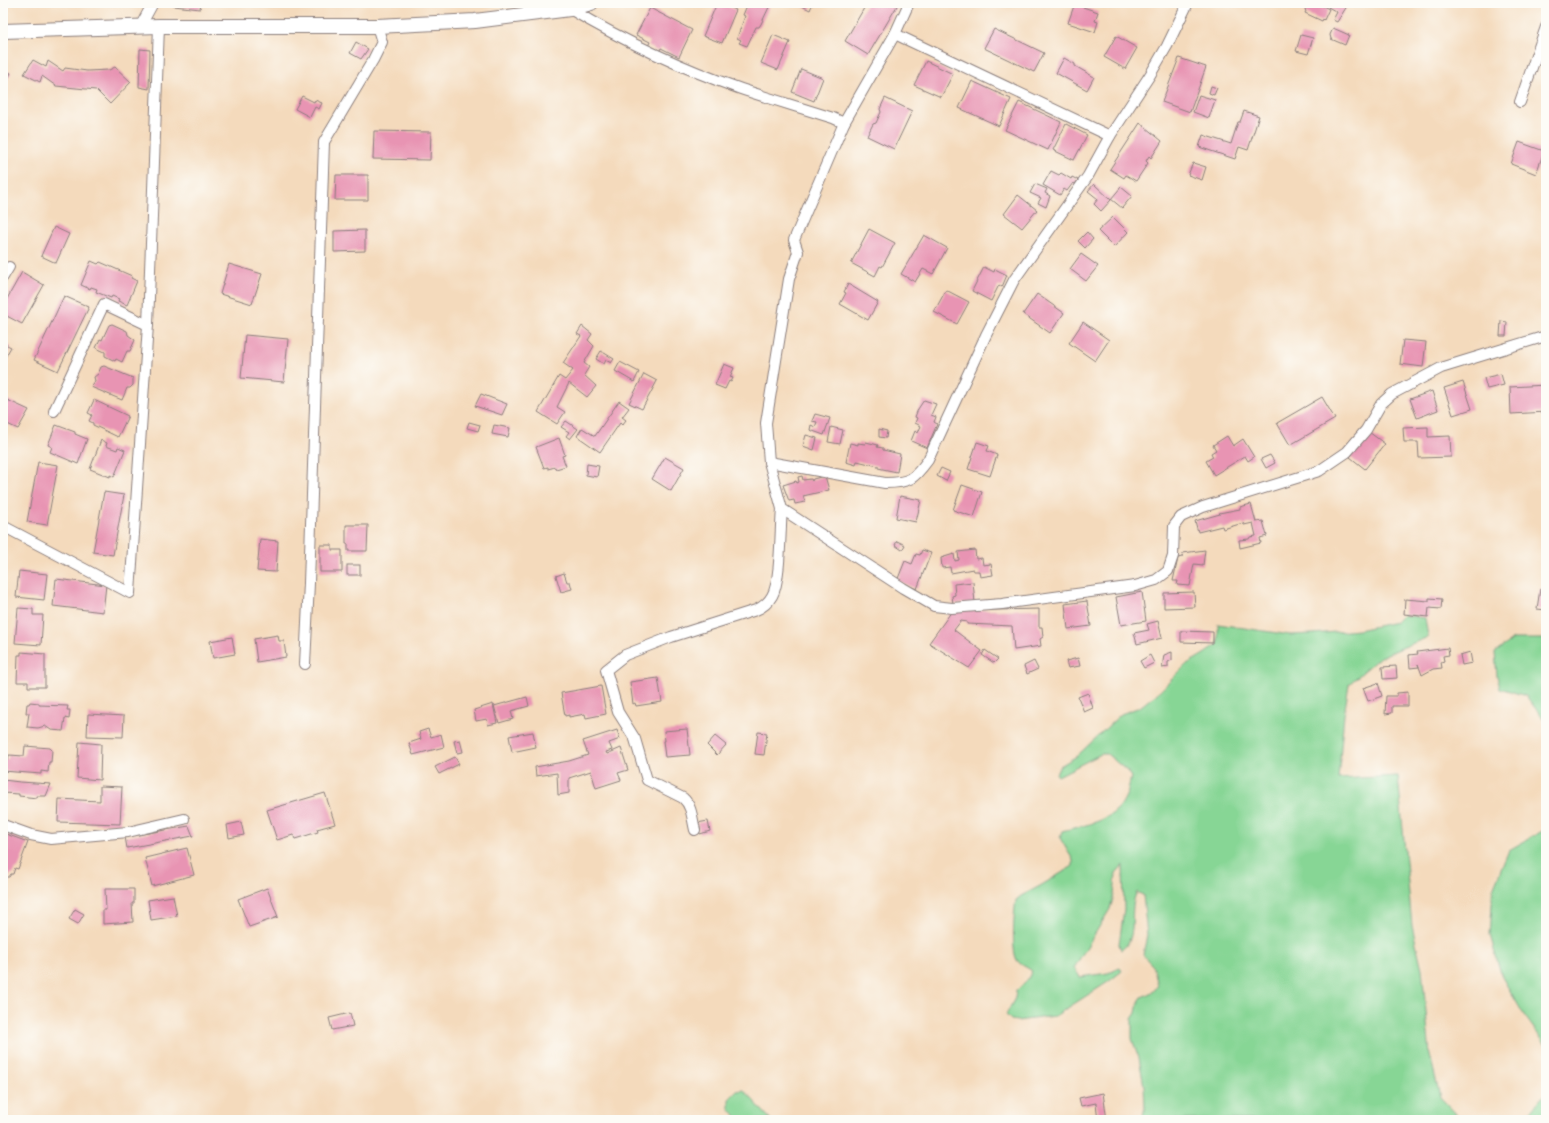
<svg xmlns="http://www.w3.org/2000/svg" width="1549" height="1123" font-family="Mynerve,sans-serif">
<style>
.green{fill:#87d695;stroke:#547c68}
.building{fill:#e894b3}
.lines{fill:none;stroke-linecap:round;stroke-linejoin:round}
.street-casing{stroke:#8b7e7c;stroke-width:12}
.secondary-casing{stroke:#8b7e7c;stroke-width:16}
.street{stroke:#fff;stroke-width:10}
.secondary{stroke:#fff;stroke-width:14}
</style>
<rect width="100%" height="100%" fill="#fdfcf7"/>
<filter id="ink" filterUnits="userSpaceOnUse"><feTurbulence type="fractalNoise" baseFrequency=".025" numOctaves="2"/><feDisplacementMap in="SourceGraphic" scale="8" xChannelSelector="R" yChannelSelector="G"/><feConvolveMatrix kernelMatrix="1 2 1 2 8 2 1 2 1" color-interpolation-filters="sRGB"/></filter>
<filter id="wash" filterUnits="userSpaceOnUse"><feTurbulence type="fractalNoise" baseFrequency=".012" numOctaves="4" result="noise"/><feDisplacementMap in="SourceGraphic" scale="16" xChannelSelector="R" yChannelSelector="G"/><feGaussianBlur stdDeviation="0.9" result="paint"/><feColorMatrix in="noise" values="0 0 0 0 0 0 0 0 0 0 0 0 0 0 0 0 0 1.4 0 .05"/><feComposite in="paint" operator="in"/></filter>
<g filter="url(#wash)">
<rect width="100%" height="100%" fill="#f4dabc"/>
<!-- green -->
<g class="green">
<path d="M1403,615L1425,618L1428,637L1380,657L1349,684L1344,715L1338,779L1398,776L1412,926L1422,969L1430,1055L1440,1097L1462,1120H1142L1145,1107L1144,1086L1139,1058L1132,1039V1019L1136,1013L1138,1003L1142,997L1154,991L1158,985L1153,966L1143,955L1147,935L1143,895L1137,892C1127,909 1140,938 1121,950L1119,944L1124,909L1123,865L1116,873L1114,895L1110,909L1074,968L1080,977L1108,973L1120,968L1122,971L1108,982L1055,1016L1017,1021L1011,1020L1006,1015L1015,998L1016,991L1026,982L1032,971C1027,967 1020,965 1017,960C1011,950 1014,912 1016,900L1021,896L1040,886L1073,866V860L1060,838L1062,831C1084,825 1113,822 1124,800C1128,794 1129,784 1131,777L1127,771L1107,754H1101L1058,776L1056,774L1060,766L1077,756L1121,714L1140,707L1159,692L1187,664L1204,654L1218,644V624L1290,635L1313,634L1358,630L1396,622Z"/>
<polygon points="1513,639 1546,639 1546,722 1526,696 1500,688 1497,676 1495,653"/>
<polygon points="1546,829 1546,1045 1524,1015 1502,977 1490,935 1493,889 1509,850"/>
<polygon points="744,1090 771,1120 739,1120 729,1108 729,1099 737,1091"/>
<polygon points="1546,1090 1546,1120 1522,1120 1546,1093"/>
</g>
<g id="blocks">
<!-- building -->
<g class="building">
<polygon points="174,3 201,3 200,9 174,6"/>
<polygon points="717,3 721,3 736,10 722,43 703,36"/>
<polygon points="748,3 771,3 761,24 759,27 756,27 747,46 739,43 741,40 737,38 745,16 743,15"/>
<polygon points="796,3 813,3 810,10"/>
<polygon points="867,3 892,3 897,6 868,55 845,41"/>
<polygon points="1075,3 1081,3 1080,6 1098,12 1095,21 1098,22 1095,32 1068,23"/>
<polygon points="1308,3 1317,3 1329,9 1324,20 1323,19 1322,21 1305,13 1306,11 1305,10"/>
<polygon points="1331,3 1349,3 1337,22 1333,20 1337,12 1328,7"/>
<polygon points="650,8 692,30 679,57 661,48 659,52 648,46 650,42 636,35"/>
<polygon points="1333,28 1349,35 1345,45 1331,39 1330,35"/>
<polygon points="994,29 1044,53 1034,72 984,48"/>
<polygon points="773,35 790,42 778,70 761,63"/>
<polygon points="1301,35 1313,38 1308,54 1296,51"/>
<polygon points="1116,36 1137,48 1125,69 1104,57"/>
<polygon points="356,42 368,49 361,59 350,53"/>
<polygon points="140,49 150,50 149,89 139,87"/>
<polygon points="1064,58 1075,64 1075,66 1094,77 1087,90 1056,73"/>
<polygon points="1179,58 1206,67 1190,112 1162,102"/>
<polygon points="33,60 46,67 48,61 63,71 65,68 87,71 109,70 115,67 131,82 110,104 96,90 56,86 42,76 40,82 24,74"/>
<polygon points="926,61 953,74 941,97 914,85"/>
<polygon points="3,69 11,73 3,87"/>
<polygon points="801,69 823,78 814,101 792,92"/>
<polygon points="972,81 1011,99 999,126 959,108"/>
<polygon points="1211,86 1217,88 1214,95 1209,93"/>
<polygon points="1199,95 1215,100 1209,118 1193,112"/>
<polygon points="302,96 314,102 315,100 322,103 319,109 315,107 310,117 295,109"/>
<polygon points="885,98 912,111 894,149 867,136 873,124 876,123 881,112 880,109"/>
<polygon points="1019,102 1061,122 1048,150 1005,130"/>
<polygon points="1244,111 1259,116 1248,150 1239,147 1235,159 1199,147 1203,135 1231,144 1238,122 1240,122"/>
<polygon points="1140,123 1162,141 1151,158 1149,156 1146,161 1148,163 1136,181 1126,175 1124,178 1110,169"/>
<polygon points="1066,124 1087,135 1074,160 1053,150"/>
<polygon points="374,131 431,132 430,160 373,159"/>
<polygon points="1519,142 1544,151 1536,174 1511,164"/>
<polygon points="1193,163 1206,167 1202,180 1188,175"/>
<polygon points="1051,171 1059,175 1061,173 1071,179 1072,177 1078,180 1075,184 1073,183 1067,191 1064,189 1060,195 1043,185"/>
<polygon points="336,175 368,175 368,200 335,200"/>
<polygon points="1035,184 1047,189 1045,193 1050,196 1046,207 1038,203 1041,198 1030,193"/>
<polygon points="1094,184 1111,200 1101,211 1094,204 1098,199 1088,191"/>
<polygon points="1121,187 1132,196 1122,208 1111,199"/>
<polygon points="1018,195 1037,210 1022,228 1004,214"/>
<polygon points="1113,217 1128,232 1114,247 1098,231"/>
<polygon points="54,227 69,234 56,263 41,256"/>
<polygon points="869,229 895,243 882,267 880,266 875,276 851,263"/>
<polygon points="365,230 365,251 334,252 334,231"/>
<polygon points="1087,232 1093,239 1085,248 1078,241"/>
<polygon points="924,235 947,248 933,274 923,269 915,282 901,274"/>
<polygon points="1081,254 1098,266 1086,281 1070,269"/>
<polygon points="91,261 98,264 100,262 132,276 131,278 137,281 127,305 118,301 119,299 112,296 111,298 96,292 97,289 91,287 90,289 81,285"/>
<polygon points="229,264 262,274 252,304 220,294"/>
<polygon points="984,267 994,272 995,269 1007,275 1002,287 999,285 991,301 972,291"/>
<polygon points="22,272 44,285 22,324 3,314 3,306"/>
<polygon points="848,284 878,302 868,320 840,304 846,293 844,292"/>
<polygon points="946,290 969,302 957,324 934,312"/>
<polygon points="1037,294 1064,313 1050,333 1023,314"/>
<polygon points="64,296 89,307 58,371 34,360"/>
<polygon points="1501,321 1507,322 1506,336 1500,336"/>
<polygon points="1083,322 1109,340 1095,361 1069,343"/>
<polygon points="112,324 127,331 128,335 135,340 130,351 127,351 122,362 116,359 115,361 105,356 105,352 96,348 100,339 102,340 109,325"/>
<polygon points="582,326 592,334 588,340 594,346 584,363 589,367 584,375 596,386 587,397 569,383 557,407 565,412 557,424 538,412 559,376 565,380 573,370 563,363 581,336 577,334"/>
<polygon points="245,335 288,339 284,382 241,378"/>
<polygon points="1403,340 1426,342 1423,367 1400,364"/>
<polygon points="3,343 11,347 3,361"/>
<polygon points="601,351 614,359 611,363 606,360 604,364 596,359"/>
<polygon points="620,362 639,372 634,382 615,371"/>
<polygon points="724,364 734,368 730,377 733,378 731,382 729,381 725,389 715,385"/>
<polygon points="104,366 133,378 133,385 130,388 127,388 122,400 91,387 95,381 94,377 98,374 101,367"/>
<polygon points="644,374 657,381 642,409 629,403"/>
<polygon points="1501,374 1504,385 1487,389 1484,378"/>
<polygon points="1463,382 1472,409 1453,415 1444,388"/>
<polygon points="1546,385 1546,412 1511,414 1510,387"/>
<polygon points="1432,391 1438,410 1417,418 1410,399"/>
<polygon points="481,394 507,404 502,415 475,406"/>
<polygon points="1322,397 1335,419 1290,445 1277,423"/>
<polygon points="3,398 29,410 18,429 3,422"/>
<polygon points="94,400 128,416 118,437 93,425 93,423 89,421 92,415 88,413"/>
<polygon points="924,400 936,404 931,415 936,417 934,422 937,424 927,448 911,441 915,431 918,433 921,426 915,423 917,418 915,417 918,409"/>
<polygon points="619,401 629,408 622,417 626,420 622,425 620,423 600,452 577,436 582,428 595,436"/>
<polygon points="815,414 830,418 824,435 810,430 811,425 815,427 817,422 812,421"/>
<polygon points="566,421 578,429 570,439 566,436 569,432 561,427"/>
<polygon points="469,422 480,425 478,431 467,428"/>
<polygon points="56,425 75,432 75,434 87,439 78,464 50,452 52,447 48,445"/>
<polygon points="494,425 510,428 508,437 492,434"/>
<polygon points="831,427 843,430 840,444 828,442"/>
<polygon points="1428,427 1428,437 1450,436 1451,457 1419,458 1418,442 1404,442 1403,428"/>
<polygon points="879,429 887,431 886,438 879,437"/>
<polygon points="1369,432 1385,444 1365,469 1350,457"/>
<polygon points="806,435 817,438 814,450 803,446"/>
<polygon points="1227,436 1233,446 1243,439 1254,457 1248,461 1245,456 1214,475 1206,461 1213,457 1211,453 1216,450 1213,445"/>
<polygon points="559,438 565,455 562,456 566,466 556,469 555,467 548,469 548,467 544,468 536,447"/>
<polygon points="101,440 107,443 106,446 117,450 118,447 125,450 114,477 110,475 110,477 90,469"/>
<polygon points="866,442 878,445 877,447 883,448 883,450 900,454 897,472 878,468 878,466 857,461 856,465 846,462 850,443 858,445 858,443 865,444"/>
<polygon points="977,442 989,446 987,451 997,455 990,476 968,469"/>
<polygon points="1270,455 1275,463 1266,468 1261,459"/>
<polygon points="665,457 684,468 671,491 652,479"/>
<polygon points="38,462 58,465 47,525 27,522"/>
<polygon points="587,464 599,466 597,477 586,475"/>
<polygon points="941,468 950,472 946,481 937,476"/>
<polygon points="802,476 803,480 811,479 812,481 813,479 825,476 829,490 803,496 805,502 795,504 794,500 789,501 783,485 796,481 797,483 799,482 798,477"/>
<polygon points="962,485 982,492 974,517 953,510"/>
<polygon points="104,492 124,495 113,555 93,552"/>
<polygon points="900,496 921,500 916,522 896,518"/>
<polygon points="1251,504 1256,522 1263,521 1267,536 1260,538 1261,543 1240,548 1239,540 1249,539 1250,537 1256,536 1253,523 1244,525 1243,523 1223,529 1222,526 1198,532 1195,521 1220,514 1219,513 1240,509 1240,507"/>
<polygon points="346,525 368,525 367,551 348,551 348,544 346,544"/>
<polygon points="260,539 278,541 276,572 257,571"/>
<polygon points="897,541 905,545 902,550 895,545"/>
<polygon points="320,545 332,545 332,550 342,550 342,572 320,572"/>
<polygon points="922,550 931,553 917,589 897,581 905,561 912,564 916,554 920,555"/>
<polygon points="975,550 976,559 982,558 983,565 991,564 993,575 980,577 979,571 974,571 973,569 951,573 950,567 942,568 941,558 954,554 955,561 959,560 958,552"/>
<polygon points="1205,550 1203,565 1194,564 1190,586 1177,585 1178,581 1173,581 1178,558 1182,557 1183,553"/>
<rect x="347" y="565" width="13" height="10"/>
<polygon points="19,571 47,574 44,600 16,597"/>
<polygon points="564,573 567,582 570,582 572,589 561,592 556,576"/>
<polygon points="56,579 106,585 103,612 53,606"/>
<polygon points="973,582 975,603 953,604 952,596 955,595 954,584"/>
<polygon points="1540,589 1546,590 1546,610 1537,609"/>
<polygon points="1142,592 1146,621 1121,625 1116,597"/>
<polygon points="1194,592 1195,607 1164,608 1164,593"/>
<polygon points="1429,598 1442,599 1441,609 1429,608 1428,617 1404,614 1405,599 1429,601"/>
<polygon points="1087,601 1091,626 1068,629 1065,604"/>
<polygon points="18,608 33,609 33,615 43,615 41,645 15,643"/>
<polygon points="1039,609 1039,627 1042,627 1043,637 1040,639 1041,646 1014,650 1012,626 967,624 967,622 961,621 954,630 982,651 969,668 929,643 952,611"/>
<polygon points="1158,621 1162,638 1137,644 1134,633 1149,630 1147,624"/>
<polygon points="1181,631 1213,632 1213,643 1181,642"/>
<polygon points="278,635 279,641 284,641 286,657 257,662 254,639"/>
<polygon points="232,637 235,654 213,658 210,641"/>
<polygon points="1448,648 1449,655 1443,656 1444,661 1441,662 1442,668 1433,669 1422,675 1418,664 1419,667 1410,668 1409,655 1418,654 1417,652"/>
<polygon points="985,650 998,659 994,663 982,655"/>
<polygon points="21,652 45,654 45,687 28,687 28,682 17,682 18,655 21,655"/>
<polygon points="1172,652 1172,660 1168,662 1168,667 1162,668 1164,655"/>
<polygon points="1470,652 1472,663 1462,665 1460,655"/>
<polygon points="1150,655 1154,663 1144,668 1140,661"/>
<polygon points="1078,658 1080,666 1068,668 1066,661"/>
<polygon points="1034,661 1038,669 1027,674 1024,666"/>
<polygon points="1396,666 1397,678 1383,679 1382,667"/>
<polygon points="658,678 662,702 636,706 635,703 633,704 630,682"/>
<polygon points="1378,683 1382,696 1368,701 1363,688"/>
<polygon points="601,686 606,714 586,718 585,714 569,717 569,715 565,716 561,693"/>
<polygon points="1408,692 1408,706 1392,706 1392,713 1385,714 1386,696 1397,696 1397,693"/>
<polygon points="1088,693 1093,708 1084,712 1078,697"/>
<polygon points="527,697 529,706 511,711 513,719 499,723 494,706"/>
<polygon points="30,702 39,703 39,705 68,706 67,710 70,710 69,719 65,718 63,731 51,730 45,726 38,728 27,727 29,713 26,713 27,704 29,704"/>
<polygon points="493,704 497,723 488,725 487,719 476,721 474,710"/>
<polygon points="88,714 124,716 123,737 87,736"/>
<polygon points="428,729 431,737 441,734 444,747 413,755 409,743 421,739 419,732"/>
<polygon points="687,729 690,755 665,757 663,741 665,741 664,731"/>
<polygon points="617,730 620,739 609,743 612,750 606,752 607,754 621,748 628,770 618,773 621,780 596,788 591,771 569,778 569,793 558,795 557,773 536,776 535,767 569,761 588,755 583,741"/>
<polygon points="533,732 536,747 512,752 509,736"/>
<polygon points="758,732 767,733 764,755 755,754"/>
<polygon points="715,736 726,745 717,755 707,745"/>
<polygon points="460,740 463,752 457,753 454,741"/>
<polygon points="79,742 101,744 100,780 77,778"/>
<polygon points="25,746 50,748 52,750 51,762 49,762 48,772 41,771 41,774 3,771 3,759 8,759 9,755 24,756"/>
<polygon points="455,757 459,764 439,774 435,767"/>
<polygon points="3,780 20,782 51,784 46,796 37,796 37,798 19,796 19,794 3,793"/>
<polygon points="100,786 122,787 120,824 58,822 59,799 100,801"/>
<polygon points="325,793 335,824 317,829 318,832 295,839 293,835 277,840 267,810"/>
<polygon points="708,821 710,831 700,834 697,823"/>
<polygon points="241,822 244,835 229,838 227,825"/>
<polygon points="189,826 193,836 127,848 125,837"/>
<polygon points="3,833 28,842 18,869 15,868 13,874 11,874 9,877 5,877 3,875"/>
<polygon points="187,848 194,875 152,886 145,858"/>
<polygon points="267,888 278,917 249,927 238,899"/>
<polygon points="105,889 134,889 134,903 132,903 133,922 103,924 103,910 106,910"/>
<polygon points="173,896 177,916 151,920 148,900"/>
<polygon points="75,909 84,914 78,924 69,919"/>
<polygon points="350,1013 353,1026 332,1030 329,1018"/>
<polygon points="1103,1093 1107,1120 1098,1120 1096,1103 1081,1106 1079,1098"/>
</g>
</g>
</g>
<g filter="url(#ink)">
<use href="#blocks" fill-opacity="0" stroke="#8b7e7c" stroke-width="1"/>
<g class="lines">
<!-- street casing -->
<g class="street-casing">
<g id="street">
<polyline points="909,3 895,34 844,123 794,240 798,252 789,279 766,423 769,462 782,509 903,588 934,606 952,608 1002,604 1135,586 1156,580 1168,571 1173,556 1174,526 1181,517 1203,507 1319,471 1347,452 1366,430 1381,404 1392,394 1441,368 1546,336"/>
<path d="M570,9C622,40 684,69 741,89C771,99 802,108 833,118L844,123"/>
<polyline points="140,27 153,3"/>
<polyline points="895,34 1110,136"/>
<polyline points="1520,102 1546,27"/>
<polyline points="3,277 9,267"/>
<polyline points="54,411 104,304 148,325"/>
<path d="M769,462L885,483C910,483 914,479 928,460L986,335L1014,280L1088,176L1110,136L1150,75L1167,46L1188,3"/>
<polyline points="3,526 130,593 148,325 159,26"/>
<polyline points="305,664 309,583 324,142 373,60 382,42 377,26"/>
<polyline points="3,825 31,835 51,839 128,832 184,819"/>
<path d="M695,830C692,818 692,806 683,798L647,780L635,739L618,712L606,670L625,655L671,637L756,610C763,607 768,603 772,596C781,581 780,529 782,509"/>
</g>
</g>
<!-- secondary casing -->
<g class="secondary-casing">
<polyline id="secondary" points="3,31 159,26 377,26 475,21 570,9 591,3"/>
</g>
<!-- street -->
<use href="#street" class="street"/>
<!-- secondary -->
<use href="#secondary" class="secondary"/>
</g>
</g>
<!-- margin -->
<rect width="1549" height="1123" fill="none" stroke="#fdfcf7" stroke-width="16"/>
</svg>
